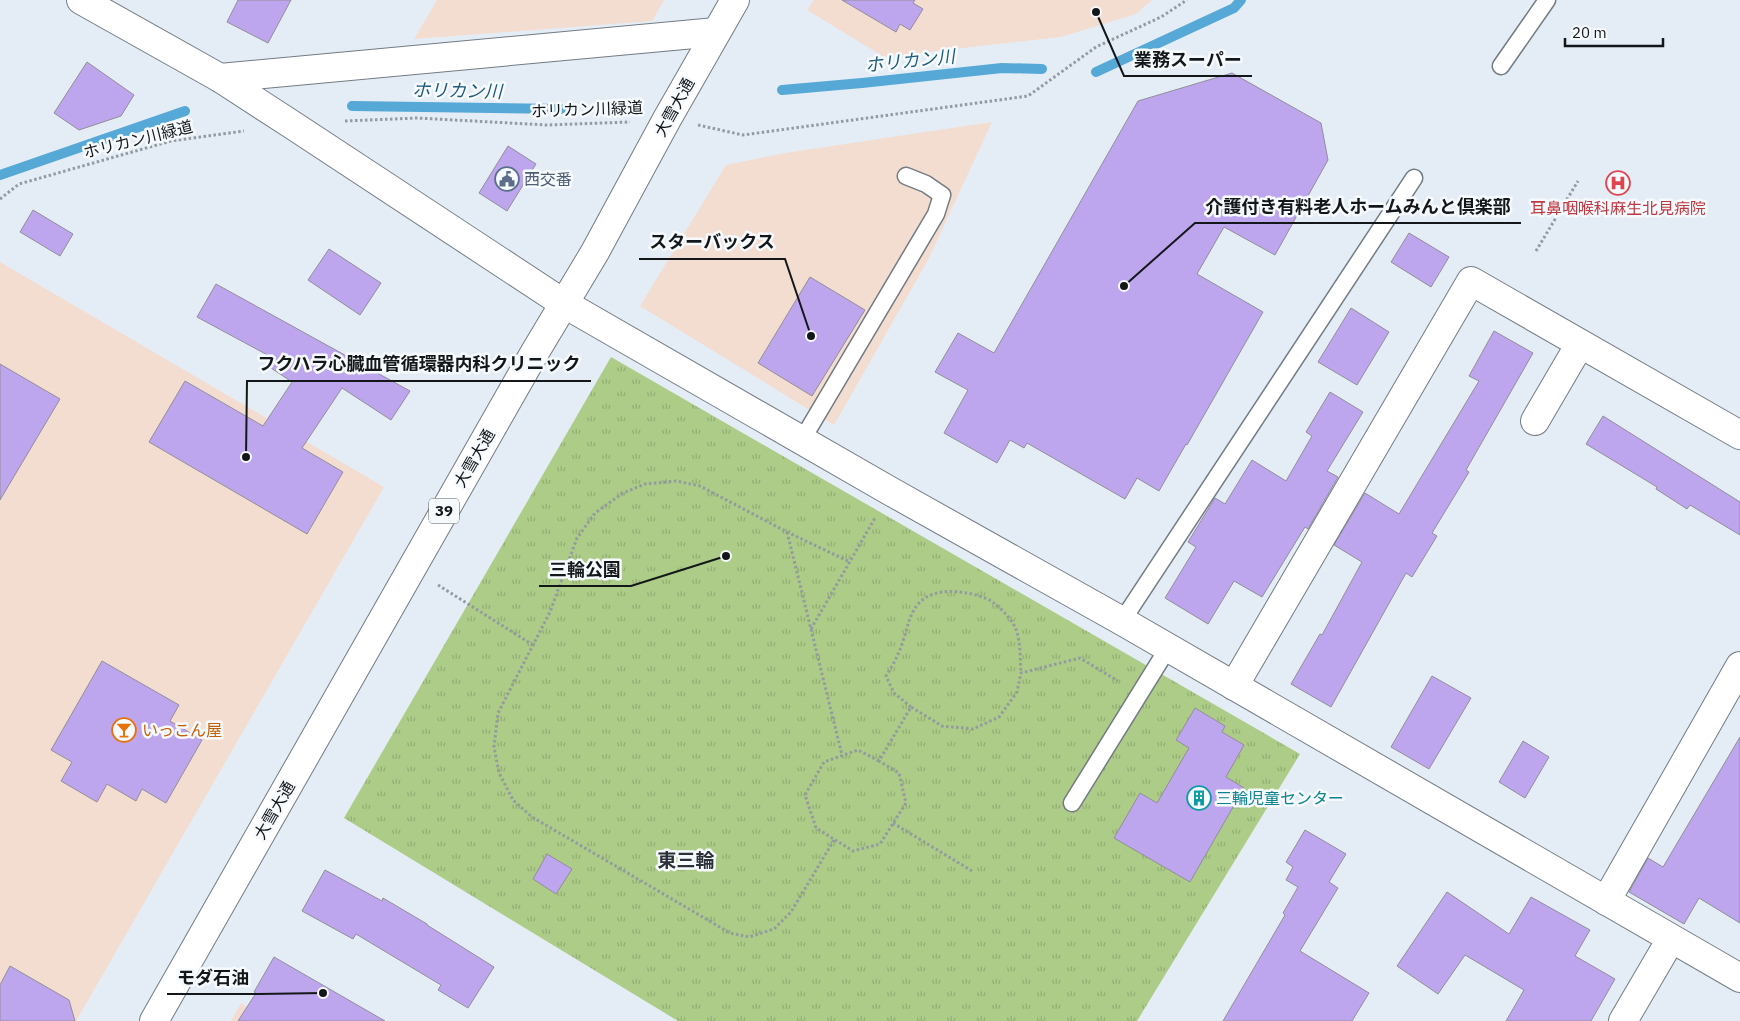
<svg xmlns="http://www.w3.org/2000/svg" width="1740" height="1021" font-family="'IBM Plex Sans','Noto Sans JP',sans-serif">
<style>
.commercial{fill:#f3ddd0}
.grass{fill:url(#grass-tufts)}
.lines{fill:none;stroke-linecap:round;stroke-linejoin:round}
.stream{stroke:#56a9d6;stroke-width:10}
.building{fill:#bea6ee;stroke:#918e98}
.service-casing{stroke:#737b83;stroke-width:19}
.minor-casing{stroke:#737b83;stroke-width:30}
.trunk-casing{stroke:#737b83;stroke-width:30}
.path{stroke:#939aa0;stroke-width:3;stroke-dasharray:2.5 2.5;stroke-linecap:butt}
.service{stroke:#fff;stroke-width:16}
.minor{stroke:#fff;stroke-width:28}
.trunk{stroke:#fff;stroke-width:28}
.labels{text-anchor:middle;stroke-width:5;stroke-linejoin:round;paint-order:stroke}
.shield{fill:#f6fafd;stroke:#585b5e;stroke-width:1}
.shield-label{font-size:15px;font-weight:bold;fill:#14171a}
.street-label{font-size:16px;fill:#14171a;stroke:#f6fafd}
.service-label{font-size:16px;fill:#4e5e75;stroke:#f6fafd;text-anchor:start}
.health-label{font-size:16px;fill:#be3a42;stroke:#f6fafd}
.food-label{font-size:16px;fill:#c56008;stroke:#f6fafd;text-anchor:start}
.culture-label{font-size:16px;fill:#0d838f;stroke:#f6fafd;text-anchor:start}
.water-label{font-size:18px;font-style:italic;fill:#1b5a7a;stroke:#f6fafd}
.quarter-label{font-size:19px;font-weight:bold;fill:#2b3138;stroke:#f6fafd}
.leader{fill:none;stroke:#14171a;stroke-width:2}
.callout-dot{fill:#14171a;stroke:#f6fafd;stroke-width:2}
.callout-label{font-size:18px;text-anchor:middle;font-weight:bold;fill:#14171a;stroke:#f6fafd;stroke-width:5;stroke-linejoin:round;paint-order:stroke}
</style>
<defs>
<pattern id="grass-tufts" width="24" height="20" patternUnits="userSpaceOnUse" patternTransform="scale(1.25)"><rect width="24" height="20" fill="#accc87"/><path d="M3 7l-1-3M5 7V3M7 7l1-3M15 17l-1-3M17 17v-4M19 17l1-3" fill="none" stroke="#93ae74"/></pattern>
</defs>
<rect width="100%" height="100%" fill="#e4edf6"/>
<!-- commercial -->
<g class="commercial">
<polygon points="437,0 664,0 652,21 414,39"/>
<polygon points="814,0 1152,0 1136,14 1061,37 884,57 807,10"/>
<polygon points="992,122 928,260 834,425 640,306 726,165 785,153"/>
<polygon points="0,262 384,487 76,1021 0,1021"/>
<polygon points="241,1003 271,1021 231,1021"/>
</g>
<!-- grass -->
<polygon class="grass" points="611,357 1300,754 1137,1021 678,1021 344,818"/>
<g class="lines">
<!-- stream -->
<g class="stream">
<polyline points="1096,72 1234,8 1241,0"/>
<polyline points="782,90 862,83 1002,68 1042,69"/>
<polyline points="352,106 561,109"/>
<polyline points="0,175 185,111"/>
</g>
</g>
<!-- building -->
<g class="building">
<polygon points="238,0 291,0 268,43 227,22"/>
<polygon points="842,0 915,0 913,3 923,9 910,30 900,24 896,32"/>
<polygon points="87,62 134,95 121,116 79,130 54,113"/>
<polygon points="1232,73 1321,123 1328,160 1275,255 1224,227 1197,274 1263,312 1187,445 1186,444 1159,491 1137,478 1125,499 1027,443 1024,448 1010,440 997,463 944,433 968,390 935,372 958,333 994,353 1138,101"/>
<polygon points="508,146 536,164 507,211 479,193"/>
<polygon points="33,210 73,234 60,256 20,232"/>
<polygon points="1409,233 1449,257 1431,287 1391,262"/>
<polygon points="329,249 381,283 360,315 308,280"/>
<polygon points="810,277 865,310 812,396 758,363"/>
<polygon points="216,284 410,391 391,420 342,388 302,448 343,472 307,534 149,442 185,381 263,426 292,382 268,366 273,358 197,317"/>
<polygon points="1351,308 1389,332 1357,385 1318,362"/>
<polygon points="1494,331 1533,353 1466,470 1469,472 1432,533 1437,536 1412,577 1406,573 1331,707 1291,684 1320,634 1322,635 1362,562 1334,545 1365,493 1399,514 1479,381 1469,376"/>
<polygon points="0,364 60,399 0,500"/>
<polygon points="1330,392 1363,412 1327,471 1338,477 1308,529 1305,527 1262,597 1234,581 1208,624 1165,598 1196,547 1188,542 1215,498 1225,504 1252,460 1286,481 1312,436 1306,432"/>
<polygon points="1603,416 1740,502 1740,535 1690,505 1687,509 1656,489 1657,487 1586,444"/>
<polygon points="102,661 179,705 170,721 202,740 166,803 142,789 136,801 107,784 97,802 61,781 72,762 51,750"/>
<polygon points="1432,676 1471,698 1429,769 1391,747"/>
<polygon points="1195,708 1225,726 1222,732 1244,745 1226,777 1244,788 1190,882 1114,838 1140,793 1157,803 1189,748 1176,740"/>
<polygon points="1740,737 1740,923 1699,898 1684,924 1629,892 1648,858 1663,867"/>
<polygon points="1523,741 1549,757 1525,798 1499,782"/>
<polygon points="1305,830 1346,854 1329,882 1338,888 1300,951 1369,993 1352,1021 1223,1021 1285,915 1283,913 1298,887 1286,880 1293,867 1286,862"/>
<polygon points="547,854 572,869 556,894 533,879"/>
<polygon points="325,870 382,901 383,898 427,924 427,925 494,967 468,1008 438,990 441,985 356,934 353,939 302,911"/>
<polygon points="1447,892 1509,934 1531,897 1590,930 1575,956 1615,979 1591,1021 1506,1021 1524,990 1465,955 1438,994 1397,966"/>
<polygon points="274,957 385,1021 238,1021 256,993 254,992"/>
<polygon points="10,966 69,1000 75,1021 0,1021 0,985"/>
</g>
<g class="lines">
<!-- service casing -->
<g class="service-casing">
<g id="service">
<polyline points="1501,66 1547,0"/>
<polyline points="802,440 936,214 942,195 926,184 906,176"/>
<polyline points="1122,621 1414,178"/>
<polyline points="1072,803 1168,648"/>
</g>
</g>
<!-- minor casing -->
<g class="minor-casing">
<g id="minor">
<polyline points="81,0 220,78 291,124 563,303 890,491 1122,621 1740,978"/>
<polyline points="220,78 716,32"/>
<polyline points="1535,421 1580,344"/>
<polyline points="1234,686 1471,281 1740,435"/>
<polyline points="1606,901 1740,666"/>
<polyline points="1623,1021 1671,939"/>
</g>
</g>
<!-- trunk casing -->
<g class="trunk-casing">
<polyline id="trunk" points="154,1021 535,352 595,252 667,119 735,0"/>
</g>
<!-- path -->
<g class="path">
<polyline points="345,121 417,118 547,125 630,122"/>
<polyline points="698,125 743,135 1028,96 1096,47 1161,17 1187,0"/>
<polyline points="0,199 19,184 171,141 244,131"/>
<polyline points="1536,251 1578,181"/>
<polyline points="787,532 842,755"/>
<polyline points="438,585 533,645"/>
<polyline points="811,629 875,518"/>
<path d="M911,707L894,693L886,676C893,665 899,654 903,641C908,627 909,614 919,603C935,586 966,591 985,598C995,601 1011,618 1015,627C1021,641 1020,658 1021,673"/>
<polyline points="879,761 858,750 824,762 805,795 816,828 853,851 880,844 906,803 899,773 879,761 911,707 942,726 973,729 999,717 1017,692 1021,673 1080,658 1118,681"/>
<polyline points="893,823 972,871"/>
<polyline points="834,840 791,912 774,929 749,937 730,933 532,817 513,800 499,773 494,747 498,713 550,612 577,538 595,513 623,493 645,484 676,481 700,486 787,532 850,562"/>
</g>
<!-- service -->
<use href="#service" class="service"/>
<!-- minor -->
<use href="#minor" class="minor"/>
<!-- trunk -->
<use href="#trunk" class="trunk"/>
</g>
<!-- icons -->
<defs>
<g id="civic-ring" transform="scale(1.25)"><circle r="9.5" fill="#f6fafd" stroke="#5c6f8a" stroke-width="1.5"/><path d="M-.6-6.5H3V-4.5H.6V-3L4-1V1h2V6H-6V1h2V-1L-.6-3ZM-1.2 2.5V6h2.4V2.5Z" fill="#5c6f8a"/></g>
<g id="hospital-ring" transform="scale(1.25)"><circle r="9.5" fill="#f6fafd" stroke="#e0444e" stroke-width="1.5"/><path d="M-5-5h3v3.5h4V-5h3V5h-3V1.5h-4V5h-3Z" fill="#e0444e"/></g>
<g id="bar-ring" transform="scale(1.25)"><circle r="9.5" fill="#f6fafd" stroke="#e8710a" stroke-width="1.5"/><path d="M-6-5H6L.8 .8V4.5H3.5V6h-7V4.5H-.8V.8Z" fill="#e8710a"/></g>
<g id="building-ring" transform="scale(1.25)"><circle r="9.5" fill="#f6fafd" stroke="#0f9aa8" stroke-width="1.5"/><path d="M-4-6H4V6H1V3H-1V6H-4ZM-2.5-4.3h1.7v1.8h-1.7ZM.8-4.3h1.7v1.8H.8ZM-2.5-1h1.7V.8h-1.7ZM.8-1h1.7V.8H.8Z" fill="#0f9aa8"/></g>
</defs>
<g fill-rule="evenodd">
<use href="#civic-ring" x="507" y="179"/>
<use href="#hospital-ring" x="1618" y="183"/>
<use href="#bar-ring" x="124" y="730"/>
<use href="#building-ring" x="1199" y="798"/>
</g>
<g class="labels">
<!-- shield labels -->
<rect class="shield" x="429" y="498.5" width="30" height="25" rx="4"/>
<g class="shield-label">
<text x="444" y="516">39</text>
</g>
<!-- street labels -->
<g class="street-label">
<text transform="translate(674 107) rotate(-61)" y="6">大雪大通</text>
<text transform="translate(587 109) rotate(-2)" y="6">ホリカン川緑道</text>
<text transform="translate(138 139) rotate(-14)" y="6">ホリカン川緑道</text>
<text transform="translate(474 458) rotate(-60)" y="6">大雪大通</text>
<text transform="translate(274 810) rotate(-60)" y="6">大雪大通</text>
</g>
<!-- service labels -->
<g class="service-label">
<text x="524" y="185">西交番</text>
</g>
<!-- health labels -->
<g class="health-label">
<text x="1618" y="214">耳鼻咽喉科麻生北見病院</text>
</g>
<!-- food labels -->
<g class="food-label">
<text x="142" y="736">いっこん屋</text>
</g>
<!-- culture labels -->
<g class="culture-label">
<text x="1216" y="804">三輪児童センター</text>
</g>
<!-- water labels -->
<g class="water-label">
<text transform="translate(910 61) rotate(-6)" y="6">ホリカン川</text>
<text transform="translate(457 91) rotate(1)" y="6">ホリカン川</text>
</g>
<!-- quarter labels -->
<g class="quarter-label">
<text x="686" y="867">東三輪</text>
</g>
</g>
<!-- callouts -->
<path class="leader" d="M1096 12L1124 76H1252M1124 286L1195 223H1521M811 336L785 259H639M246 457L247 381H591M726 556L631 586H539M323 993L259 994H167"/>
<g class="callout-dot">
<circle cx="1096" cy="12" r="5"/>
<circle cx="1124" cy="286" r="5"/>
<circle cx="811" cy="336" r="5"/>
<circle cx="246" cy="457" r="5"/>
<circle cx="726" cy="556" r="5"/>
<circle cx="323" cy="993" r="5"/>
</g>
<g class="callout-label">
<text x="1188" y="66">業務スーパー</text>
<text x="1358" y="213">介護付き有料老人ホームみんと倶楽部</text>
<text x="712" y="248">スターバックス</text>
<text x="419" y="370">フクハラ心臓血管循環器内科クリニック</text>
<text x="585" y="576">三輪公園</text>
<text x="213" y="984">モダ石油</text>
</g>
<!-- scale -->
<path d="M1565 38v8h98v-8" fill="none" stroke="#14171a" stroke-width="2.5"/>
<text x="1572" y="38" font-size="15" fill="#14171a" stroke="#f6fafd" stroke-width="4" paint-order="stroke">20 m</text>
</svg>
